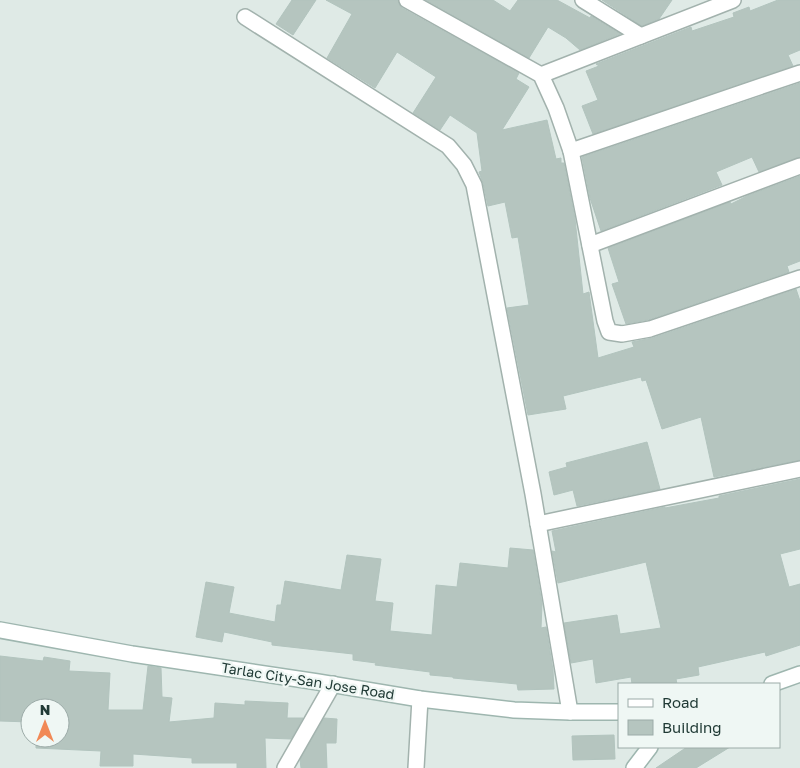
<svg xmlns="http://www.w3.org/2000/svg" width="800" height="768" font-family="'Golos Text',sans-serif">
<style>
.building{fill:#b5c5bf;stroke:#b2c4be}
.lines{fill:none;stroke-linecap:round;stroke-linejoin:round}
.street-casing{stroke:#a2b2ad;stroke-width:18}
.secondary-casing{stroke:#9eb6af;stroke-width:18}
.street{stroke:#fff;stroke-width:15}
.secondary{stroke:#fff;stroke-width:15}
.labels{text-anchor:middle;stroke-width:4.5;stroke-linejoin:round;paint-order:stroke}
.street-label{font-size:14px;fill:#203a35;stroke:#eff7f4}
</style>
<rect width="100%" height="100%" fill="#dfeae6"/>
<!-- building -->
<g class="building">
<polygon points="292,0 316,0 293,35 276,24"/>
<polygon points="326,0 398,0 399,4 402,8 519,73 516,79 529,87 502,130 547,120 556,159 561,158 561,163 564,163 575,219 583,294 589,292 598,358 634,347 632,342 653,338 796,289 800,301 800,460 714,477 701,417 662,429 646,380 642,381 641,377 563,396 566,409 528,415 507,308 529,305 518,237 512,238 505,202 488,206 483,183 479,172 482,171 477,133 450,115 440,130 413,113 436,77 397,52 375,88 327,58 352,14"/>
<polygon points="426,0 493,0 510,11 518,0 557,0 590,18 591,16 620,34 580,50 566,38 548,27 529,58"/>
<polygon points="602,0 672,0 659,19 642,26"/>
<polygon points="778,0 800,0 800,50 788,55 793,66 593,134 582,106 598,100 586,71 599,66 596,64 691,27 692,31 734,17 733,13 749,7 750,11"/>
<polygon points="800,83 800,157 759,172 752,157 716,172 722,185 601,231 590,198 582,157"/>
<polygon points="800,176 800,261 787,266 789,272 648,320 626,324 612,284 619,282 608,248 730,202 731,204 747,196"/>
<polygon points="647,442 660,489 577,506 573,490 554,495 549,472 567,467 566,463"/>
<polygon points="800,479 800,549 780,554 789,587 800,584 800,645 766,656 765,652 698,667 699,675 676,679 677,684 632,684 631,677 596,683 593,659 571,663 564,623 617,615 620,634 661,628 646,562 558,583 552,551 556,552 552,531 665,507 665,508 719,498 719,496"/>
<polygon points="510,548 533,550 542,604 541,628 546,627 553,670 554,689 518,690 517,684 453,678 453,677 430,675 430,672 375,665 376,663 353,660 353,654 272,645 272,642 224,632 222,642 196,637 206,582 234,587 229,613 275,622 277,605 281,605 285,581 341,590 347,555 381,559 375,601 393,603 390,631 432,635 436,585 457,587 460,563 508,568"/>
<polygon points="0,656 43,661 44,657 70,661 69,671 110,673 108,710 143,710 148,666 161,668 162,697 172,698 169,722 214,718 215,703 245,705 245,701 288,703 287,718 303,718 291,739 265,738 266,768 237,768 237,763 192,763 192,758 133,754 133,766 100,766 101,751 36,748 36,738 60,738 60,708 30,708 30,722 0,721"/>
<polygon points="324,718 337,719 336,743 326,743 327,768 301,768 300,760"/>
<polygon points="614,735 615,759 573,760 572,736"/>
<polygon points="687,747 730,747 696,768 656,768"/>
</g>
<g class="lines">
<!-- street casing -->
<g class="street-casing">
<g id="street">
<polyline points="407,0 541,75 556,108 571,151 605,321 609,332 622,334 650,329 800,278"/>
<polyline points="583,0 641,36"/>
<polyline points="245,17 448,146 464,165 474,185 533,494 570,712"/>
<polyline points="541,75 733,0"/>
<polyline points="571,151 800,73"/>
<polyline points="590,245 800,166"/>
<polyline points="538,524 800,469"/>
<polyline points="285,768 333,684"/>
<polyline points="416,768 420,699"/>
</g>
</g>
<!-- secondary casing -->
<g class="secondary-casing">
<g id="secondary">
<polyline points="0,630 132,654 318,682 420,699 514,710 570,712 619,712"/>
<polyline points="772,684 800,674"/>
<polyline points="634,768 650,747"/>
</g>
</g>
<!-- street -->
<use href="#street" class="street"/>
<!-- secondary -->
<use href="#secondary" class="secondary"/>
</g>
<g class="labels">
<!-- street labels -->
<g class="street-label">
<text transform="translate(308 681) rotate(9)" y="5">Tarlac City-San Jose Road</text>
</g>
</g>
<!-- legend -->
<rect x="618" y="683" width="162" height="65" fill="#eff7f4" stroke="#9caba8"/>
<rect x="628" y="699" width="25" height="8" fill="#ffffff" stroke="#9caba8"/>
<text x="662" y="708" font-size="15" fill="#203a35">Road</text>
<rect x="628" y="720" width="25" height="15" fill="#b5c5bf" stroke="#9caba8"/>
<text x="662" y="733" font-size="15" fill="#203a35">Building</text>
<!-- north arrow -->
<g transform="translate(45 723)"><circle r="24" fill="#eff7f4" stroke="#9caba8"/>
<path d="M0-4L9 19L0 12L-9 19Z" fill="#f18956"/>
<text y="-8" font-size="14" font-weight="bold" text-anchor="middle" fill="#203a35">N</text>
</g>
</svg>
